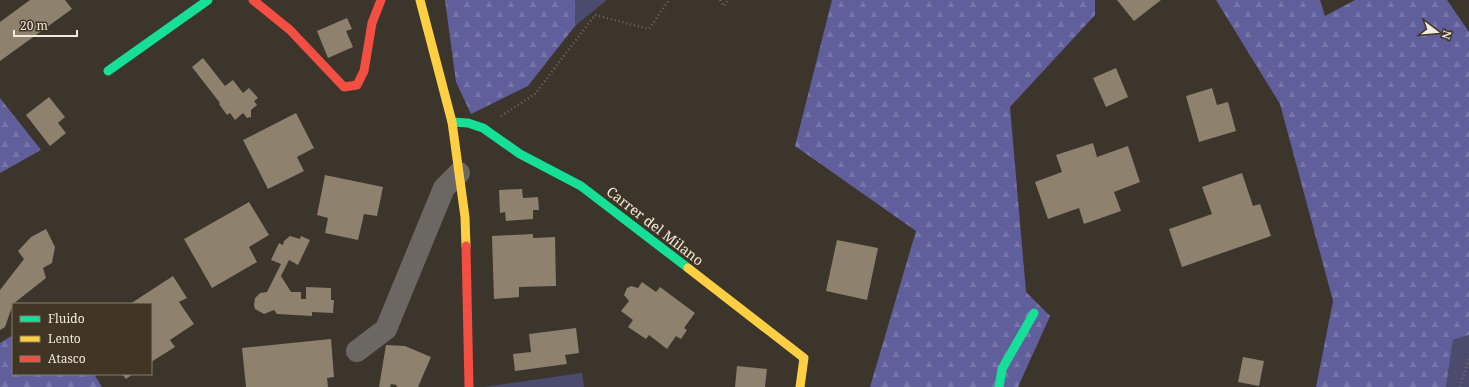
<svg xmlns="http://www.w3.org/2000/svg" width="1469" height="387" font-family="'Noto Serif',serif">
<style>
.green{fill:#4b4b6e}
.forest{fill:url(#forest-firs)}
.building{fill:#8e816e}
.lines{fill:none;stroke-linecap:round;stroke-linejoin:round}
.path{stroke:#6f6c68;stroke-width:2.5;stroke-dasharray:1 3;stroke-linecap:butt}
.street{stroke:#6b6864;stroke-width:22}
.fast{stroke:#16e098;stroke-width:9}
.slow{stroke:#ffcf43;stroke-width:9}
.jam{stroke:#f24e42;stroke-width:9}
.labels{text-anchor:middle;stroke-width:4;stroke-linejoin:round;paint-order:stroke}
.street-label{font-size:14px;fill:#f1eadf;stroke:#413625}
</style>
<defs>
<pattern id="forest-firs" width="22" height="20" patternUnits="userSpaceOnUse"><rect width="22" height="20" fill="#605f9c"/><path d="M5 1l3.5 6h-7zM16 11l3.5 6h-7z" fill="#7776a9"/></pattern>
</defs>
<rect width="100%" height="100%" fill="#3b352b"/>
<!-- green -->
<g class="green">
<polygon points="575,0 607,0 575,26"/>
<polygon points="1469,335 1469,387 1446,387 1453,340"/>
<polygon points="582,373 584,387 483,387"/>
</g>
<!-- forest -->
<g class="forest">
<polygon points="445,0 575,0 575,26 528,86 471,114 456,82"/>
<polygon points="832,0 1095,0 1095,15 1010,107 1026,292 1050,316 1018,387 870,387 916,231 795,146"/>
<polygon points="1216,0 1320,0 1325,16 1355,0 1447,0 1469,32 1469,335 1453,340 1446,387 1316,387 1333,301 1280,104"/>
<polygon points="0,98 41,150 0,173"/>
<polygon points="13,335 13,374 94,374 102,387 0,387 0,343"/>
</g>
<!-- building -->
<g class="building">
<polygon points="30,0 65,0 72,9 0,61 0,22"/>
<polygon points="1117,0 1161,0 1134,21"/>
<polygon points="347,18 352,29 346,31 353,47 328,58 317,31"/>
<polygon points="203,58 225,86 233,80 243,93 249,88 258,98 254,101 257,105 251,110 251,117 247,118 243,113 235,120 230,113 227,115 219,104 220,103 192,67"/>
<polygon points="1116,68 1128,97 1106,107 1093,78"/>
<polygon points="1212,88 1217,105 1228,102 1236,131 1199,142 1186,96"/>
<polygon points="49,97 65,117 58,123 66,133 50,146 26,115"/>
<polygon points="296,113 314,148 297,157 304,171 268,189 243,140"/>
<polygon points="1093,143 1097,157 1128,146 1140,182 1114,192 1121,211 1084,224 1079,208 1048,219 1035,182 1062,172 1056,155"/>
<polygon points="1242,173 1253,206 1260,204 1271,236 1182,267 1169,229 1212,214 1202,187"/>
<polygon points="325,175 383,187 377,216 364,214 358,240 325,233 328,218 317,215"/>
<polygon points="522,189 523,198 538,197 539,210 533,210 533,219 506,221 505,212 500,213 499,190"/>
<polygon points="249,202 269,235 249,247 257,262 212,288 184,239"/>
<polygon points="46,229 55,247 52,263 43,268 46,278 13,304 5,327 0,330 0,290 24,259 18,251 31,237"/>
<polygon points="533,234 533,238 555,237 556,286 519,287 519,297 494,299 492,236"/>
<polygon points="290,236 300,239 301,236 310,240 298,265 289,260 281,276 291,292 301,292 301,299 306,299 306,287 331,288 331,300 334,300 333,313 312,312 312,316 277,314 274,310 264,314 255,309 254,305 255,298 260,293 267,292 281,264 271,260 279,243 283,245 284,241"/>
<polygon points="837,240 878,248 867,300 826,291"/>
<polygon points="173,276 187,298 179,302 194,324 170,340 175,347 151,362 151,304 130,304"/>
<polygon points="642,282 656,292 660,287 695,313 684,328 687,330 681,339 676,336 667,349 649,335 646,339 628,327 633,320 621,311 629,301 624,295 627,288 631,286 638,288"/>
<polygon points="576,328 579,353 565,355 567,364 515,371 513,354 531,352 529,334"/>
<polygon points="331,339 334,377 327,378 328,387 246,387 242,348"/>
<polygon points="386,345 405,346 431,357 418,387 396,387 397,385 391,384 390,387 379,387"/>
<polygon points="1243,357 1264,361 1259,386 1238,382"/>
<polygon points="737,366 767,369 765,387 735,387"/>
<polygon points="122,374 133,374 126,379"/>
</g>
<g class="lines">
<!-- path -->
<g class="path">
<polyline points="720,0 724,6 728,0"/>
<polyline points="501,116 535,94 595,15 649,29 669,0"/>
<polyline points="1460,387 1469,359"/>
</g>
<!-- street -->
<polyline class="street" points="357,351 386,329 444,188 459,173"/>
<!-- fast -->
<g class="fast">
<polyline points="108,71 208,0"/>
<polyline points="452,122 468,123 483,128 520,154 581,186 688,268"/>
<polyline points="999,387 1002,369 1034,313"/>
</g>
<!-- slow -->
<g class="slow">
<polyline points="420,0 452,122 465,217 466,246"/>
<polyline points="688,268 804,358 800,387"/>
</g>
<!-- jam -->
<g class="jam">
<polyline points="253,0 290,30 344,87 357,85 364,71 372,23 381,0"/>
<polyline points="466,246 469,387"/>
</g>
</g>
<g class="labels">
<!-- street labels -->
<g class="street-label">
<text transform="translate(655 226) rotate(38)" y="5">Carrer del Milano</text>
</g>
</g>
<!-- legend -->
<rect x="12" y="303" width="140" height="72" fill="#413625" stroke="#877e6f"/>
<rect x="20" y="316" width="20" height="6" fill="#16e098" stroke="#877e6f"/>
<text x="48" y="323" font-size="12" fill="#f1eadf">Fluido</text>
<rect x="20" y="336" width="20" height="6" fill="#ffcf43" stroke="#877e6f"/>
<text x="48" y="343" font-size="12" fill="#f1eadf">Lento</text>
<rect x="20" y="356" width="20" height="6" fill="#f24e42" stroke="#877e6f"/>
<text x="48" y="363" font-size="12" fill="#f1eadf">Atasco</text>
<!-- north arrow -->
<g transform="translate(1437 32) rotate(106)" stroke="#413625" stroke-width="3" paint-order="stroke">
<path d="M0-3L7 15L0 10L-7 15Z" fill="#f1eadf"/>
<text y="-6" font-size="11" font-weight="bold" text-anchor="middle" fill="#f1eadf">N</text>
</g>
<!-- scale -->
<path d="M14 30v6h63v-6" fill="none" stroke="#f1eadf" stroke-width="2"/>
<text x="20" y="30" font-size="12" fill="#f1eadf" stroke="#413625" stroke-width="3" paint-order="stroke">20 m</text>
</svg>
